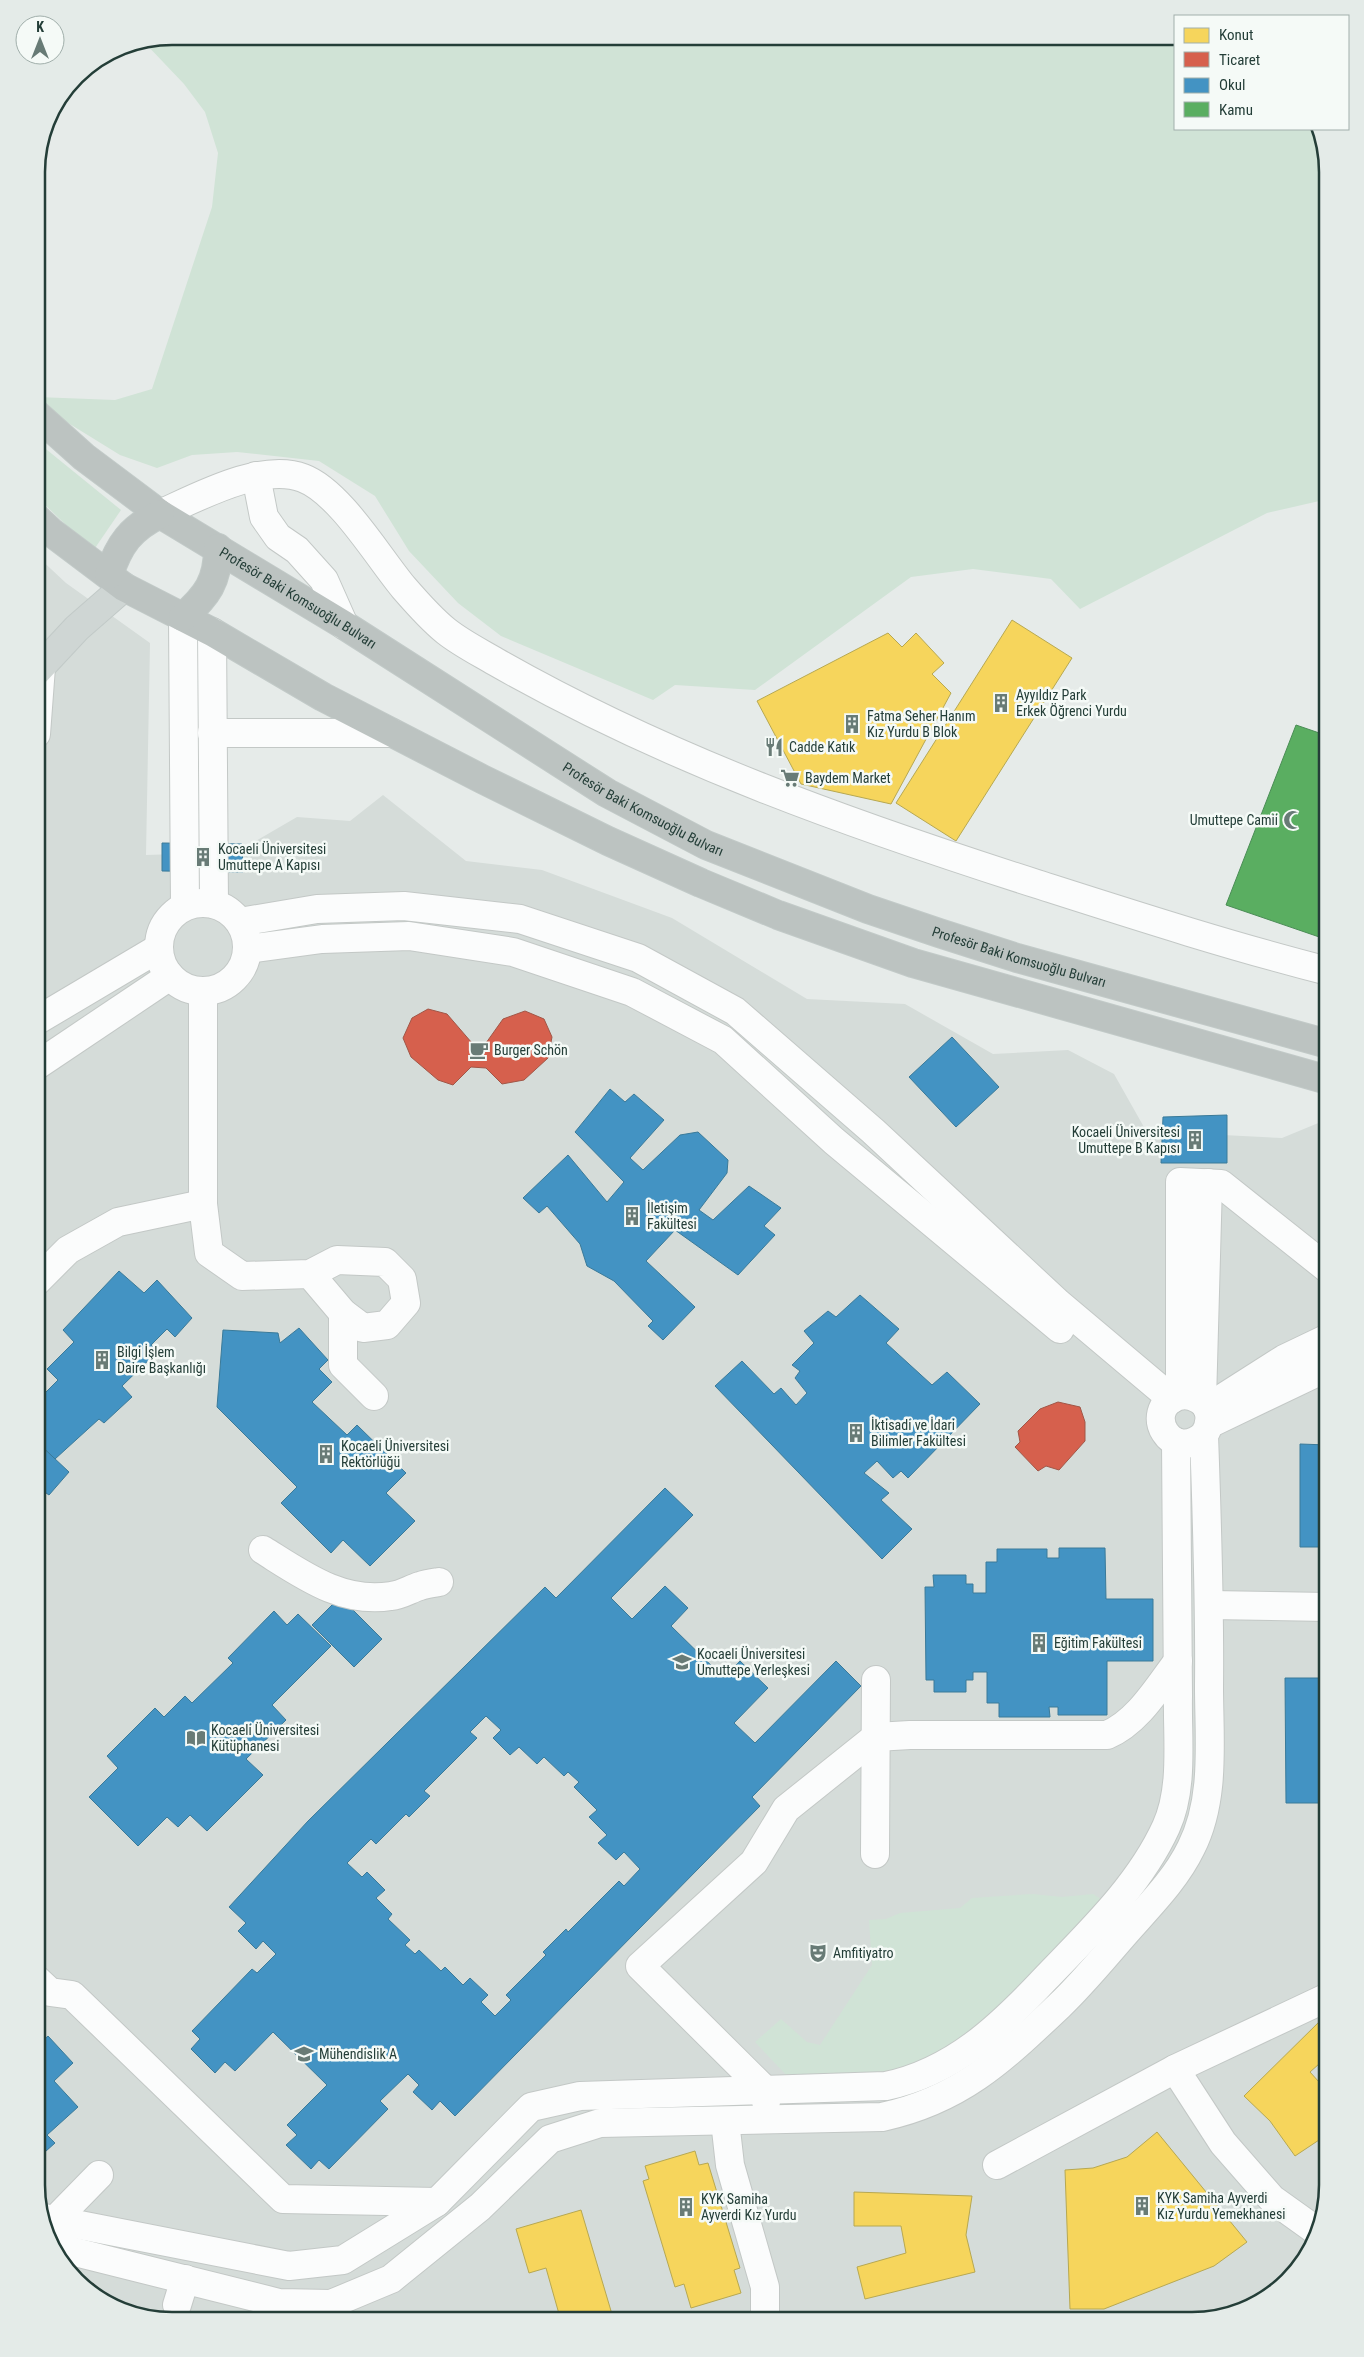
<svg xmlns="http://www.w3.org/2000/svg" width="1364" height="2357" font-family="'Roboto Condensed',sans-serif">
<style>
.built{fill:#d5dcd9}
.green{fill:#d0e3d6}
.homes{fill:#f6d55c;stroke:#b7a851}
.shops{fill:#d6604d;stroke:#a15647}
.schools{fill:#4393c3;stroke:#3a7a99;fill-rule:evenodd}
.public{fill:#5aae61;stroke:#4a8c55}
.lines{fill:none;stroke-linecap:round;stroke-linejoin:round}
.minor-casing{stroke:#c3c8c6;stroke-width:30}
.major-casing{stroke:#c2cac8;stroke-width:30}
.highway-casing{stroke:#c2cac8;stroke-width:30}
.minor{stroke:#fbfcfc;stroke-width:28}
.major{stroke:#cfd6d4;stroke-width:28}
.highway{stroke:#bcc3c1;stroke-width:28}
.labels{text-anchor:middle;stroke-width:5;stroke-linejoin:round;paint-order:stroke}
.street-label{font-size:14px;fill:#243e38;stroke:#f5faf7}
.poi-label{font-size:14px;fill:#243e38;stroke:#f5faf7;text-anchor:start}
.rim{fill:none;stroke:#243e38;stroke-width:2.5}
</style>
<rect width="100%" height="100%" fill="#e6ebe9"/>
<!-- built -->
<polygon class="built" points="36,555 66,583 150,643 146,855 237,852 297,817 350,821 383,795 466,861 542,870 672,918 807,999 905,1004 993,1054 1068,1050 1114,1074 1149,1136 1223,1135 1282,1138 1328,1119 1328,2185 1305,2260 1252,2307 1192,2321 164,2320 97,2298 50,2245 36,2185"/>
<!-- green -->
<g class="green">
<polygon points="172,36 1175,37 1175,129 1318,129 1328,172 1328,499 1267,513 1080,609 1051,579 973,569 911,577 755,690 675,685 653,700 501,636 458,603 409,551 375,496 319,461 237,452 192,455 157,468 120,455 52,413 37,397 115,400 152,389 212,207 218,153 205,112 184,84 144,42"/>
<polygon points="36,441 121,510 93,551 36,496"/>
<polygon points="1032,1894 1062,1897 1093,1894 1106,1902 1018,2000 946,2056 891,2073 789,2078 755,2042 781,2019 807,2042 820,2045 872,1965 869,1920 886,1919 900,1913 960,1908 972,1898"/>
</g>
<!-- homes -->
<g class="homes">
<polygon points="1012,620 1072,658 956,841 896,803"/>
<polygon points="888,633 902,647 916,633 944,663 932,674 951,693 891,804 801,784 757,701"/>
<polygon points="1323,2018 1328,2022 1328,2056 1310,2072 1328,2092 1328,2134 1295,2156 1270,2121 1244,2096"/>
<polygon points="1157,2132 1247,2242 1214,2266 1104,2309 1070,2309 1065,2170 1093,2168 1127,2157"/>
<polygon points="695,2151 699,2165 708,2163 740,2268 734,2270 741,2293 691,2308 684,2284 675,2287 643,2181 649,2179 645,2166"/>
<polygon points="854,2192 972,2196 966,2235 975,2272 865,2299 857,2267 906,2253 901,2226 854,2226"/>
<polygon points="581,2210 614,2321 561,2321 546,2268 529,2273 516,2229"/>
<polygon points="865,2317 877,2321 864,2321"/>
</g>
<!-- shops -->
<g class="shops">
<polygon points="428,1009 447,1014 472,1043 486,1043 503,1019 525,1011 544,1019 552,1037 548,1058 524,1080 502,1084 486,1068 471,1067 453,1085 438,1080 411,1057 403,1038 412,1018"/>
<polygon points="1058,1402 1080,1407 1085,1422 1085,1441 1059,1470 1046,1466 1038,1471 1015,1447 1020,1442 1018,1431 1040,1409"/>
<polygon points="82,2281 94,2284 91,2292"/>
</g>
<!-- schools -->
<g class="schools">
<polygon points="162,843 242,844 243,872 162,871"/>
<polygon points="952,1037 999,1087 956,1127 909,1077"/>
<polygon points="610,1089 625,1102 634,1094 664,1120 630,1158 643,1170 680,1135 698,1132 728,1160 727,1173 699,1210 713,1220 749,1186 781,1208 764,1226 775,1235 738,1275 675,1230 646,1261 695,1307 663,1340 648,1326 653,1321 614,1281 587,1266 580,1244 547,1206 539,1213 523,1198 568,1155 607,1202 624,1182 575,1132"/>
<polygon points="1227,1115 1227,1163 1161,1163 1163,1117"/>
<polygon points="119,1271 144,1293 157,1280 192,1318 175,1337 167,1329 151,1345 157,1352 122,1386 132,1397 104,1423 99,1419 55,1459 36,1441 36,1402 58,1380 47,1369 74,1342 63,1330"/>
<polygon points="860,1295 899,1329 886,1343 932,1385 947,1372 980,1404 908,1478 901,1471 893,1478 877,1461 864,1473 889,1493 881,1500 912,1529 882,1559 715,1386 742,1361 774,1394 781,1388 796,1405 807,1393 795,1378 800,1371 792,1365 814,1343 804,1331 828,1311 836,1317"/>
<polygon points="299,1328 328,1360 319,1369 332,1382 312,1402 347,1435 357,1425 406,1473 386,1493 415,1521 370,1566 343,1540 331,1553 281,1503 297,1487 217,1407 223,1330 278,1333 280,1343"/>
<polygon points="36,1441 69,1472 49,1495 40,1489 36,1493"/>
<polygon points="1300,1444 1328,1445 1328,1547 1300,1547"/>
<path d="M665,1488L693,1515L611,1598L632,1619L665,1586L688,1608L671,1626L724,1678L740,1661L768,1688L734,1723L755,1743L836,1661L861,1686L752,1797L760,1806L455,2116L440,2101L432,2110L413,2092L419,2085L408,2074L380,2101L388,2109L329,2169L319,2160L311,2169L286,2145L297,2135L287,2125L327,2085L273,2032L235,2071L225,2062L215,2073L191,2049L200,2039L192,2031L252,1969L257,1973L276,1954L263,1941L256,1949L238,1931L246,1923L229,1907L308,1821L545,1587L556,1598ZM486,1716L501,1730L493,1738L510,1755L519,1747L537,1764L544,1757L564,1776L568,1772L579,1782L574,1787L597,1810L589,1817L607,1835L598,1843L616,1860L624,1852L640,1869L624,1886L619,1881L568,1932L566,1929L543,1952L546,1955L506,1995L511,2000L495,2016L481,2002L488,1995L470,1978L463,1985L445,1967L441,1971L419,1950L415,1954L405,1945L410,1940L388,1919L392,1914L376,1898L385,1890L367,1872L362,1877L347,1863L371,1839L376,1844L406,1814L409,1817L430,1796L424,1791L477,1738L470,1732Z"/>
<polygon points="1059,1548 1105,1548 1106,1599 1153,1599 1153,1661 1107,1661 1107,1715 1058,1715 1058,1707 1049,1707 1050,1717 999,1717 999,1703 987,1703 987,1672 973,1672 973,1680 966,1680 966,1692 934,1692 934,1680 926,1680 925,1587 934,1587 933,1575 966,1575 966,1584 973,1584 973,1593 986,1593 986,1562 997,1562 997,1549 1047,1549 1047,1558 1059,1558"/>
<polygon points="340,1597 382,1639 354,1667 312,1625"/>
<polygon points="274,1611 287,1625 298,1614 331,1646 272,1705 286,1720 246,1759 263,1775 207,1831 190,1815 178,1827 167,1817 138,1846 89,1797 118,1768 107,1756 155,1708 164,1717 185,1696 192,1703 233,1663 228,1658"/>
<polygon points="1285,1678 1328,1678 1328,1803 1286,1803"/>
<polygon points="48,2036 73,2063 54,2081 78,2107 47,2135 55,2143 36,2160 36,2047"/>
</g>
<!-- public -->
<polygon class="public" points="1296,725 1328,736 1328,940 1226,905"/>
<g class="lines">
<!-- minor casing -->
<g class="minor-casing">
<g id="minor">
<polyline points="256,476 264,517 278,537 297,550 324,580 344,625"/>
<path d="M160,514C198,497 262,462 303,478C340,492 378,557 404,588C417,603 431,619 446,631C461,643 479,652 496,662C666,759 852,825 1037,884C1134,915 1230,946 1328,971"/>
<polyline points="183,617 185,905"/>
<polyline points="212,632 214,904"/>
<polyline points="212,733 392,733"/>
<polyline points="36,734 41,667"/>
<circle cx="203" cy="947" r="44"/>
<polyline points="240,922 317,909 404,906 520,919 638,958 735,1011 873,1131 1058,1303 1172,1399"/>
<polyline points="248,949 322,939 409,936 513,952 632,992 723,1040 834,1141 1060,1329"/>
<polyline points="203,992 203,1204 209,1253 242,1276 310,1274 343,1313 363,1328 387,1325 406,1303 402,1279 385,1262 337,1260 310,1274"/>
<polyline points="36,1021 159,948"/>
<polyline points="36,1066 170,976"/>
<polyline points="36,1282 68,1250 118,1222 203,1204"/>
<polyline points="343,1313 343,1365 374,1396"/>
<polyline points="1180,1395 1180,1182 1221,1184 1328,1269"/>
<polyline points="1202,1401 1208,1183"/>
<polyline points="1207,1408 1284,1359 1328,1338"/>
<polyline points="1211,1423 1328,1367"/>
<path d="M263,1550C303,1575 342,1604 391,1596C402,1595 410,1589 420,1586C426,1584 433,1583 439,1582"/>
<polyline points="1210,1605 1328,1607"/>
<polyline points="875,1854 876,1680"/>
<polyline points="36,1979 50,1992 72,1995 283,2199 437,2202"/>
<polyline points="1175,2069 1328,1997"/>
<path d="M766,2101L765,2090L640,1966L754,1862L786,1809L876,1737L910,1735H1107C1138,1722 1158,1687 1178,1661"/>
<polyline points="725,2121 730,2165 765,2287 765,2321"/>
<polyline points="997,2165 1175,2069 1223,2143 1272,2199 1314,2229"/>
<path d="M44,2218L289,2266L343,2260L437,2202L531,2107L580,2096L886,2086C953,2072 1000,2027 1045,1979C1089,1933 1139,1886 1166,1827C1184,1788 1177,1738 1178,1696C1178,1612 1177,1527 1176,1442"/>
<polyline points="45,2222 55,2220 99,2175"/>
<path d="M51,2246L279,2303L331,2304L391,2279L480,2207L550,2139L600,2123L882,2117C961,2100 1003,2059 1060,2005C1084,1982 1105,1956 1127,1931C1150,1905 1176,1879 1191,1848C1216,1799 1209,1740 1209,1687C1210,1603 1207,1519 1204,1435C1212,1423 1212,1406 1198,1399C1191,1395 1183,1394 1176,1397C1142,1411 1171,1464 1204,1435"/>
<polyline points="177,2305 185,2279"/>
</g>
</g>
<!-- major casing -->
<g class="major-casing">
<polyline id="major" points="36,672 77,628 124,587"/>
</g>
<!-- highway casing -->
<g class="highway-casing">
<g id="highway">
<path id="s1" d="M36,414L84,457L160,514L344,625L607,793L706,845L868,909L939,933L1017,958L1328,1044"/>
<polyline points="36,518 51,532 124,587 212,632 323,697 482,779 608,841 701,883 778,915 913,963 1328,1080"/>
<path d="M109,575C119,544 131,528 160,514"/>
<path d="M183,617C207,596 218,581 218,548"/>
</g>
</g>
<!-- minor -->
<use href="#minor" class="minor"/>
<!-- major -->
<use href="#major" class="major"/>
<!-- highway -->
<use href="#highway" class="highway"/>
</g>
<!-- icons -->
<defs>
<g id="building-bare" transform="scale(1.5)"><path d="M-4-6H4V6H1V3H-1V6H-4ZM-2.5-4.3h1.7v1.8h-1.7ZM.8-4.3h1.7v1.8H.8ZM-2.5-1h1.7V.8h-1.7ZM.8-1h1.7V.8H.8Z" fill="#687b76" stroke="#f5faf7" stroke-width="2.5" paint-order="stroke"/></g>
<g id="restaurant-bare" transform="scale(1.5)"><path d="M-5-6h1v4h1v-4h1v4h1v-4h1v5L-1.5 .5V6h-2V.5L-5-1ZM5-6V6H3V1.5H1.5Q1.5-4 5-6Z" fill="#687b76" stroke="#f5faf7" stroke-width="2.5" paint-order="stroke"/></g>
<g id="supermarket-bare" transform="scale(1.5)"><path d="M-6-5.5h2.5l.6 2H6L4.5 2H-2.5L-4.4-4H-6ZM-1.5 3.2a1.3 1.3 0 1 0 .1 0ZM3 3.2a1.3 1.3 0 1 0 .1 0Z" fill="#687b76" stroke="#f5faf7" stroke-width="2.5" paint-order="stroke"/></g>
<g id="mosque-bare" transform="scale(1.5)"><path d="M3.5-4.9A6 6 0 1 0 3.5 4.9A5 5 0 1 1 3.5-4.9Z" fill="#687b76" stroke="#f5faf7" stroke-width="2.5" paint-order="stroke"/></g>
<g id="cafe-bare" transform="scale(1.5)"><path d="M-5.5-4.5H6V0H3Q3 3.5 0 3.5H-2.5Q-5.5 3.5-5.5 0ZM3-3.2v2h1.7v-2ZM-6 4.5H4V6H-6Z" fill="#687b76" stroke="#f5faf7" stroke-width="2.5" paint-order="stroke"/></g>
<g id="university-bare" transform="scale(1.5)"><path d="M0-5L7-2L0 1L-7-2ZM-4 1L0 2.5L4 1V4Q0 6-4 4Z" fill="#687b76" stroke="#f5faf7" stroke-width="2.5" paint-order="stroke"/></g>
<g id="library-bare" transform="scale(1.5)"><path d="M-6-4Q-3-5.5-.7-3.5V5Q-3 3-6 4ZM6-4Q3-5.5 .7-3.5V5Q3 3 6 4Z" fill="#687b76" stroke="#f5faf7" stroke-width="2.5" paint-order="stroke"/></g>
<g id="theatre-bare" transform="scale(1.5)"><path d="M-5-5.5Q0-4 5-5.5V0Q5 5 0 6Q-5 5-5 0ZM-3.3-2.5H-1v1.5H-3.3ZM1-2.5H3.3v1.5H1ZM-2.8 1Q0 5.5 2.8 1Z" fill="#687b76" stroke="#f5faf7" stroke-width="2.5" paint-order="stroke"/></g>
<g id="school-bare" transform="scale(1.5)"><path d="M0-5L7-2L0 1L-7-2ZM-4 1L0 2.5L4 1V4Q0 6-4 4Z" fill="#687b76" stroke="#f5faf7" stroke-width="2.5" paint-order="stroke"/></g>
</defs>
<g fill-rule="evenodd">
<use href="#building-bare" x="1001" y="703"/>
<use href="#building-bare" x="852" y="724"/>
<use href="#restaurant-bare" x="774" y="747"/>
<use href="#supermarket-bare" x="790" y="778"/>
<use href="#mosque-bare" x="1293" y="820"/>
<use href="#building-bare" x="203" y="857"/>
<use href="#cafe-bare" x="479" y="1050"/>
<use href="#building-bare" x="1195" y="1140"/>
<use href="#building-bare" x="632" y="1216"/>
<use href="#building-bare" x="102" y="1360"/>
<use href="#building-bare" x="856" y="1433"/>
<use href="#building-bare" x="326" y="1454"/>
<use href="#building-bare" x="1039" y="1643"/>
<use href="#university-bare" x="682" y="1662"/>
<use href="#library-bare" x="196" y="1738"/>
<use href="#theatre-bare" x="818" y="1953"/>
<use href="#school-bare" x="304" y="2054"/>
<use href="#building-bare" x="1142" y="2206"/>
<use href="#building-bare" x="686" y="2207"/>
</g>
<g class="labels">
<!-- street labels -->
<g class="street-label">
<text dy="5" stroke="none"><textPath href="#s1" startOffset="321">Profesör Baki Komsuoğlu Bulvarı</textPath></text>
<text dy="5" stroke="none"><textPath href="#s1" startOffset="726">Profesör Baki Komsuoğlu Bulvarı</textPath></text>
<text dy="5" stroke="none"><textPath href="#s1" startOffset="1131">Profesör Baki Komsuoğlu Bulvarı</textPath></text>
</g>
<!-- poi labels -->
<g class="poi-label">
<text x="1016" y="700">Ayyıldız Park<tspan x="1016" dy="16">Erkek Öğrenci Yurdu</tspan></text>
<text x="867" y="721">Fatma Seher Hanım<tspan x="867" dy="16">Kız Yurdu B Blok</tspan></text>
<text x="789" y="752">Cadde Katık</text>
<text x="805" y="783">Baydem Market</text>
<text x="1278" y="825" text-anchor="end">Umuttepe Camii</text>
<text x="218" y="854">Kocaeli Üniversitesi<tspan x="218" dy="16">Umuttepe A Kapısı</tspan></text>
<text x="494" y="1055">Burger Schön</text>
<text x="1180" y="1137" text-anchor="end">Kocaeli Üniversitesi<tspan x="1180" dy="16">Umuttepe B Kapısı</tspan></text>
<text x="647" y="1213">İletişim<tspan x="647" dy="16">Fakültesi</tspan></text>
<text x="117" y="1357">Bilgi İşlem<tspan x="117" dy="16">Daire Başkanlığı</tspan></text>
<text x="871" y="1430">İktisadi ve İdari<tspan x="871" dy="16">Bilimler Fakültesi</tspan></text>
<text x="341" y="1451">Kocaeli Üniversitesi<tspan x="341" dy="16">Rektörlüğü</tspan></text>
<text x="1054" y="1648">Eğitim Fakültesi</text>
<text x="697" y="1659">Kocaeli Üniversitesi<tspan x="697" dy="16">Umuttepe Yerleşkesi</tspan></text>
<text x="211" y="1735">Kocaeli Üniversitesi<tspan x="211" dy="16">Kütüphanesi</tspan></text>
<text x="833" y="1958">Amfitiyatro</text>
<text x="319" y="2059">Mühendislik A</text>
<text x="1157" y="2203">KYK Samiha Ayverdi<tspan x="1157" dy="16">Kız Yurdu Yemekhanesi</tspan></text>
<text x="701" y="2204">KYK Samiha<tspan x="701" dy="16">Ayverdi Kız Yurdu</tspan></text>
</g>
</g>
<!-- crop -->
<path d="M0 0H1364V2357H0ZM172 45H1192A127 127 0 0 1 1319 172V2185A127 127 0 0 1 1192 2312H172A127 127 0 0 1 45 2185V172A127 127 0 0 1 172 45Z" fill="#e4ebe8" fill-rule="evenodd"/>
<path class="rim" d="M172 45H1192A127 127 0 0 1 1319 172V2185A127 127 0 0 1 1192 2312H172A127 127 0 0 1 45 2185V172A127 127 0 0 1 172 45Z"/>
<!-- legend -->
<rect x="1174" y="15" width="175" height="115" fill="#f5faf7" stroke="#a1afab"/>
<rect x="1184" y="28" width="25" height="15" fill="#f6d55c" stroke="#a1afab"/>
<text x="1219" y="40" font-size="15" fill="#243e38">Konut</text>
<rect x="1184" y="52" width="25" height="15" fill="#d6604d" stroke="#a1afab"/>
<text x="1219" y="65" font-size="15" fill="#243e38">Ticaret</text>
<rect x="1184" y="78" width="25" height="15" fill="#4393c3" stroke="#a1afab"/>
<text x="1219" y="90" font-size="15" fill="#243e38">Okul</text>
<rect x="1184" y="102" width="25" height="15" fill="#5aae61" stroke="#a1afab"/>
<text x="1219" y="115" font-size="15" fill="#243e38">Kamu</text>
<!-- north arrow -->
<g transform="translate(40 40)"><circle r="24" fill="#f5faf7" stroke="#a1afab"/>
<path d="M0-4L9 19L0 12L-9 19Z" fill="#687b76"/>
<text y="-8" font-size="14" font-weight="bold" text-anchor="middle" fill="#243e38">K</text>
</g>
</svg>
